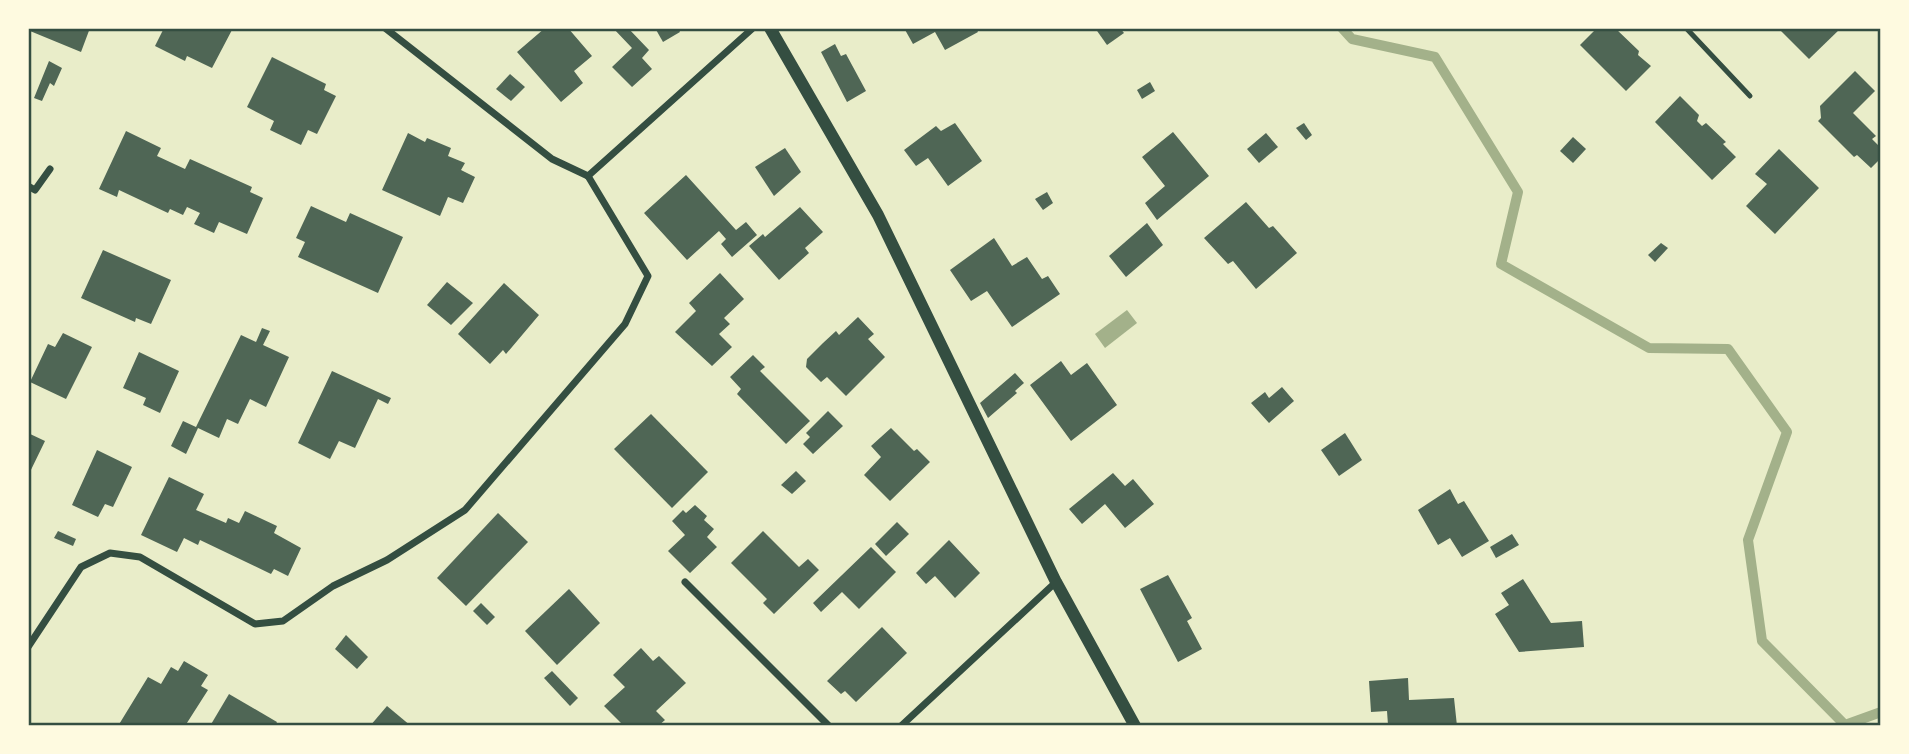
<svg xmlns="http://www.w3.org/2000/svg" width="1909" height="754" font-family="Quicksand,sans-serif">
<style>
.water{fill:#a3b18a}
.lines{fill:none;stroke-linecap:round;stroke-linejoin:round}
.stream{stroke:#a3b18a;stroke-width:10}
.building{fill:#4f6655}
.service{stroke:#344e41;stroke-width:5}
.minor{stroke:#344e41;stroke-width:7}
.tertiary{stroke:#344e41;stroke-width:12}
.neatline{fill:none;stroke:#344e41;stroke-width:2.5}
</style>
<rect width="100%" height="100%" fill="#e9edc9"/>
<!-- water -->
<polygon class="water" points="1127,310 1137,323 1105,348 1095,334"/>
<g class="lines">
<!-- stream -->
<polyline class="stream" points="1342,28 1352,39 1435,57 1518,192 1501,264 1649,348 1728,349 1787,432 1748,540 1762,641 1845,725 1881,712"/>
</g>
<!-- building -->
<g class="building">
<polygon points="28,28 90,28 81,52 30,31 28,36"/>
<polygon points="164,28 233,28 212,68 187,56 185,61 155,46"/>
<polygon points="545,28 568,28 592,56 574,71 583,83 561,102 517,52"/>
<polygon points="613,28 628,28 649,50 642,58 652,69 632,87 612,67 632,48"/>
<polygon points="655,28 678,28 680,32 663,42"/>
<polygon points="904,28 976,28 978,32 945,50 935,32 913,44"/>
<polygon points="1095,28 1120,28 1124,33 1107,45"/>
<polygon points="1597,28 1615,28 1639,51 1638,55 1651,66 1626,91 1580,45"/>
<polygon points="1778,28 1841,28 1809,59"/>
<polygon points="835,44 841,56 846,54 866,91 847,102 821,52"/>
<polygon points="272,57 326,84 324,90 336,96 317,134 308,130 301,145 270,130 274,121 247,107"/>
<polygon points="49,61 62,68 54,86 50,83 42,101 34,98"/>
<polygon points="1855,71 1875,91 1853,113 1876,136 1872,139 1881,148 1881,158 1871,168 1857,155 1854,157 1818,121 1821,118 1820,106"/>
<polygon points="510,74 525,87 511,101 496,89"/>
<polygon points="1150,82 1155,91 1142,99 1137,90"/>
<polygon points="1680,96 1699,115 1697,121 1702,126 1706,123 1726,142 1723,144 1736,157 1712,180 1655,122"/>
<polygon points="955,123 982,161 948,186 928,158 916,166 904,150 936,126 941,131"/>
<polygon points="1304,123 1312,135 1306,140 1296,128"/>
<polygon points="126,131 161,148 157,156 185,169 190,159 252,187 250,192 263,198 247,234 219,222 214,233 194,224 200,213 187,207 183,215 170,209 168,213 119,190 117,197 99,189"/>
<polygon points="1173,132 1209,176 1157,220 1145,203 1165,186 1142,157"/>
<polygon points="408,133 425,142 427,138 451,148 448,156 465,163 461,170 475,177 463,203 448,197 440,216 382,190"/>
<polygon points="1266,133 1278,147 1259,163 1247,149"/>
<polygon points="1573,137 1586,149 1573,163 1560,151"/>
<polygon points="785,148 801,172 774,196 755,167"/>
<polygon points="1779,149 1819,188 1775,234 1746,206 1767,184 1755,174"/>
<polygon points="686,175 736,230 746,222 757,235 732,257 721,244 726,239 719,231 687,260 644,213"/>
<polygon points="1047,192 1053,203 1043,210 1035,199"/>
<polygon points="1246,202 1269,228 1273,226 1297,253 1256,289 1233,261 1228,264 1204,238"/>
<polygon points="311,206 346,222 350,213 403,237 378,293 298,257 305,242 296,238"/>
<polygon points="800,207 823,232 805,248 809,253 779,280 749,246 763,234 765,237"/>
<polygon points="1147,223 1163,245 1126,277 1109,256"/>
<polygon points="994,238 1012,266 1027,257 1042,279 1048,276 1060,294 1012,327 987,291 971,301 950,270"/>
<polygon points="1661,243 1668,248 1655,262 1648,255"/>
<polygon points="103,250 171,280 151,324 136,318 135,322 81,298"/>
<polygon points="720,273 744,299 724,318 730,324 719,334 732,347 712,366 675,332 696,311 689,303"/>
<polygon points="447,282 473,303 451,325 427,305"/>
<polygon points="504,283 539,315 506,354 503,350 490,364 458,334"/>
<polygon points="858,317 874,334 868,339 885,357 846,396 827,377 821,382 806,367 807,359 823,343 836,331 839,335"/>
<polygon points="262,328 270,331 263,345 289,357 266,407 250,399 238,424 227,419 219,438 198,428 186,454 171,446 183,421 196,427 241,335 256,342"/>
<polygon points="63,333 92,347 66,399 30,382 48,344 55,347"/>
<polygon points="139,352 179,371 160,413 143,405 146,398 123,388"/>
<polygon points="753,355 765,367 760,371 810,421 786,444 737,394 741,389 730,377"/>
<polygon points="1061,361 1071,375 1087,363 1117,405 1071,441 1030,385"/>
<polygon points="332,371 391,398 388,404 378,399 355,448 339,441 330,459 298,443"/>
<polygon points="1015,373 1024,383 1015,391 1017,393 988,418 980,403"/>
<polygon points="1282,387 1294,401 1269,423 1251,403 1265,392 1269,398"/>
<polygon points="828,411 843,426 813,454 803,444 810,437 806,433"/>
<polygon points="651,414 708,472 672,508 614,449"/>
<polygon points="891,428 914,451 917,449 930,462 890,501 864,475 881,457 871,446"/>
<polygon points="28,433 45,441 28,476 31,477 28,483"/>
<polygon points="1345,433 1362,460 1339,476 1321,450"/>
<polygon points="97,450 132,467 113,507 105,504 98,517 72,505"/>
<polygon points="796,471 806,481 792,494 781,485"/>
<polygon points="1113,473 1125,486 1133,479 1154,504 1125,528 1105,504 1082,524 1069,509"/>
<polygon points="169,477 204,494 196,510 226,523 228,518 239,523 245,511 277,526 274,533 301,548 288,576 274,569 271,574 200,540 198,545 184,538 177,552 141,535"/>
<polygon points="1450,489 1458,504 1464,501 1489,541 1462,557 1450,538 1438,545 1418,510"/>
<polygon points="695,505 707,516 704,520 714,529 707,537 717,547 690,573 668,551 685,535 672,521 683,510 686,513"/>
<polygon points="498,513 528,542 466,606 437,578"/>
<polygon points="897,522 909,534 886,556 875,544"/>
<polygon points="58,531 76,539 73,546 54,538"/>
<polygon points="763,531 799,567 808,559 819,570 774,614 763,603 767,599 731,563"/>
<polygon points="1512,534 1519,545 1496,558 1490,547"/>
<polygon points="949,540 980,573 955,598 935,576 926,584 916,573"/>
<polygon points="871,547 896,572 859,609 842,592 821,612 813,603"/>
<polygon points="1168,575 1192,618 1187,621 1202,649 1178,662 1140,589"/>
<polygon points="1523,579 1551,623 1582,621 1584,647 1519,652 1495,614 1509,605 1501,593"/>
<polygon points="569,589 600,623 557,665 525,631"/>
<polygon points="481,603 495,617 487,625 473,611"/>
<polygon points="882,627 907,653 856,702 845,691 841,694 827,681"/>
<polygon points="346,635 368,657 357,669 335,649"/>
<polygon points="641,648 653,661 659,656 686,683 656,711 665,720 658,726 624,726 604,706 625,687 613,675"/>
<polygon points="184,661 208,675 201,686 208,690 185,726 118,726 148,677 161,684 171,667 178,671"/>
<polygon points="552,671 578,698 570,706 544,678"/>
<polygon points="1408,678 1409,700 1454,698 1457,726 1388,725 1387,711 1371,712 1369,681"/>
<polygon points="229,694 277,722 275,726 210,726"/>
<polygon points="387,706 411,726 370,726"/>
</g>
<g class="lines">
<!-- service -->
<polyline class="service" points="1686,28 1750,96"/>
<!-- minor -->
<g class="minor">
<polyline points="385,28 552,159 588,176"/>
<polyline points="588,176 753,28"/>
<polyline points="28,186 35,190 50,169"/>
<polyline points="685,582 829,726"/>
<polyline points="28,647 81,567 110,553 140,557 255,624 283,621 333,586 387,560 465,510 625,324 648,276 588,176"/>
<polyline points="901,726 1056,582"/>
</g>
<!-- tertiary -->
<polyline class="tertiary" points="770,28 878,215 1056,582 1135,726"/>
</g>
<!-- border -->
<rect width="1909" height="754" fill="none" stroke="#fefae0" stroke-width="60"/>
<rect x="30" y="30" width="1849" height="694" class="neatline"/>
</svg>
